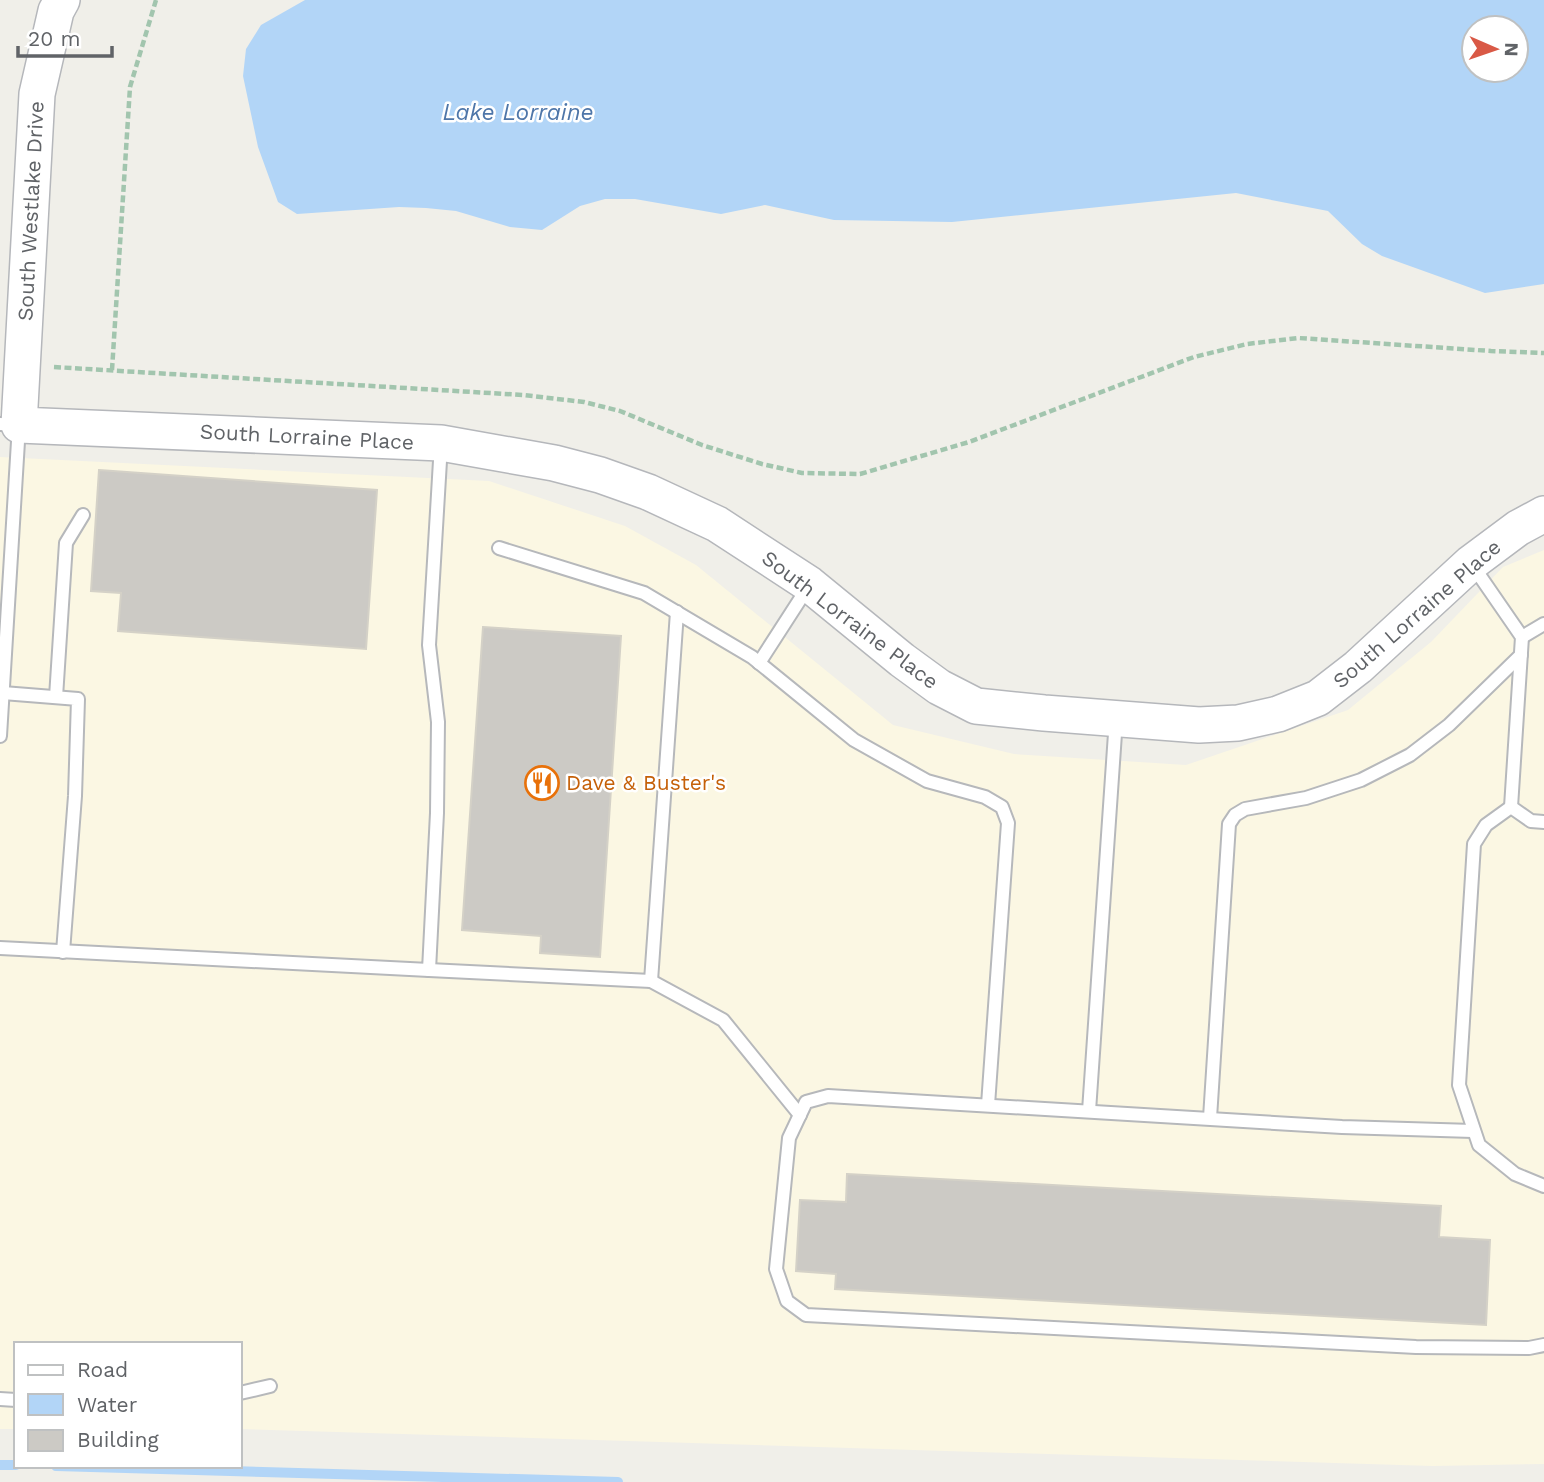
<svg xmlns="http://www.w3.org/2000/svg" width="1544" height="1482" font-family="'Work Sans',sans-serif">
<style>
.commercial{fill:#fbf7e3}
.water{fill:#b2d5f7;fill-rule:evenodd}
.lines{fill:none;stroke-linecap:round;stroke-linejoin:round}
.stream{stroke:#b2d5f7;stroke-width:10}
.building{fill:#cccac5;stroke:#d4d1c7;stroke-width:2}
.lane-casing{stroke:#b6b8bb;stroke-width:16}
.secondary-casing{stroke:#b5b7bb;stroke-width:38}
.path{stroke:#a2c5ae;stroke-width:4.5;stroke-dasharray:7 3.5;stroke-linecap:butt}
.lane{stroke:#fff;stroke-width:12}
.secondary{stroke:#fff;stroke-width:35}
.labels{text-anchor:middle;stroke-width:5;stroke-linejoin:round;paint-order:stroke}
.street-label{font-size:21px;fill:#606367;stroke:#fff}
.food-label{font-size:21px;fill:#c56008;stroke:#fff;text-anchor:start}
.water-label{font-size:23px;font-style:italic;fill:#4e76a9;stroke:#fff}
</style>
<rect width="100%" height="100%" fill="#f0efe9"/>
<!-- commercial -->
<polygon class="commercial" points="0,457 489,481 625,526 696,565 893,725 1014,754 1186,765 1348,710 1431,642 1503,567 1544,550 1544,1464 1433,1466 240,1429 240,1344 16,1344 16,1429 0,1429"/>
<!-- water -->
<path class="water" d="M305,0H1544V284L1485,293L1382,256L1362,244L1328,211L1236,193L952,222L834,220L765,205L721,214L635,199H605L580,206L542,230L510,227L456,211L426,208L399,207L297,214L278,202L258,147L243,76L246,49L261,25ZM1474,28H1516V70H1474Z"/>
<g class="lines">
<!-- stream -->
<g class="stream">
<polyline points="0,1465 16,1465"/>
<polyline points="56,1466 618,1482"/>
</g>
</g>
<!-- building -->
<g class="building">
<polygon points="99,470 377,490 366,649 118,631 121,593 91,591"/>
<polygon points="483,627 621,636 600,957 540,953 541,936 462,930"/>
<polygon points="847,1174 1441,1206 1439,1237 1490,1240 1486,1325 835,1289 836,1274 796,1271 800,1200 846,1202"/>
</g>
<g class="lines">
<!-- lane casing -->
<g class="lane-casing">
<g id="lane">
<polyline points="0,424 19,425 0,736"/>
<polyline points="499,548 644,593 752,657 854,740 927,781 985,797 1002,807 1008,823 988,1105"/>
<polyline points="1473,566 1522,637 1511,807 1531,821 1544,822"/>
<polyline points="1522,637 1544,624"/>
<polyline points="759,663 808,587"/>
<polyline points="3,693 78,699 75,796 63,952"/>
<polyline points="56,697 66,543 83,515"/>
<polyline points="1511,807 1486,825 1474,844 1459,1085 1479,1145 1515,1174 1544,1186"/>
<polyline points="0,948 429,970 437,813 438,722 429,645 441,444"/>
<polyline points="429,970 651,981 677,612"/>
<polyline points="651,981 723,1020 800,1115"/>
<polyline points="1089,1111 1116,719"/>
<polyline points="1210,1118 1229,824 1235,815 1245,809 1306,798 1361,780 1410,755 1449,725 1521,655"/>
<polyline points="1473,1131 1342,1127 828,1096 806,1102 789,1138 776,1269 787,1301 806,1315 1416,1347 1529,1348 1544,1345"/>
<polyline points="240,1393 270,1386"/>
<polyline points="0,1399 16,1400"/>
</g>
</g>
<!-- secondary casing -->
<g class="secondary-casing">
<polyline id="secondary" points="62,0 56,11 37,94 19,425 441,443 554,463 600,475 648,492 717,524 809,584 902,660 939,687 976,706 1044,713 1199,725 1238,723 1278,714 1318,698 1358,667 1471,563 1518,528 1544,514"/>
</g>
<!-- path -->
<g class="path">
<polyline points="54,367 523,395 584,402 620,411 702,445 762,464 802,473 860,474 969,442 1194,357 1247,344 1298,338 1491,351 1544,353"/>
<polyline points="112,370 130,87 156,0"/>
</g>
<!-- lane -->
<use href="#lane" class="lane"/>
<!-- secondary -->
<use href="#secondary" class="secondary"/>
</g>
<!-- icons -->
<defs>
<g id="restaurant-ring" transform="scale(1.75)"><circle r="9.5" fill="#fff" stroke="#e8710a" stroke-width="1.5"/><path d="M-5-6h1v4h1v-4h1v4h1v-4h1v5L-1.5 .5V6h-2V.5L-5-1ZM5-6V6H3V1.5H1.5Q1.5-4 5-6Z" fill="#e8710a"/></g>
</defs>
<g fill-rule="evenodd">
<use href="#restaurant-ring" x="542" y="783"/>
</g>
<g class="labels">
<!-- street labels -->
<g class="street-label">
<text transform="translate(31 211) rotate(-87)" y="7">South Westlake Drive</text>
<text transform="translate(307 437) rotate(3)" y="7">South Lorraine Place</text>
<text transform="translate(1417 614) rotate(-41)" y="7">South Lorraine Place</text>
<text transform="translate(850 620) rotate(37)" y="7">South Lorraine Place</text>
</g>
<!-- food labels -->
<g class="food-label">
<text x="566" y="790">Dave &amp; Buster's</text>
</g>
<!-- water labels -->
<g class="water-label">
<text x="518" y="120">Lake Lorraine</text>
</g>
</g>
<!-- legend -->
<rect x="14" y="1342" width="228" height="126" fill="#ffffff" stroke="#bfc1c2" stroke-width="2"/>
<rect x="28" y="1365" width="35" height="10" fill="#ffffff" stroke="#bfc1c2" stroke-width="2"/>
<text x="77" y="1377" font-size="21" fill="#606367">Road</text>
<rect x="28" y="1394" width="35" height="21" fill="#b2d5f7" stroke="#bfc1c2" stroke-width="2"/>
<text x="77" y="1412" font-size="21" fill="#606367">Water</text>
<rect x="28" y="1430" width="35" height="21" fill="#cccac5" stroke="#bfc1c2" stroke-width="2"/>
<text x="77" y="1447" font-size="21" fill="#606367">Building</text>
<!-- north arrow -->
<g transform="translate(1495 49) rotate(92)"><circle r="33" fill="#ffffff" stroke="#bfc1c2" stroke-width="2"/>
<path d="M0-5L12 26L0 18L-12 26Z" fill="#d95946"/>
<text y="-10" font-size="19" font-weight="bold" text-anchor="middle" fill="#606367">N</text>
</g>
<!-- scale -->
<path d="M18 46v10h94v-10" fill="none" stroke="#606367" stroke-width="3.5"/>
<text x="28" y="46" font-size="21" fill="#606367" stroke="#ffffff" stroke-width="5" paint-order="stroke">20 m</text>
</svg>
